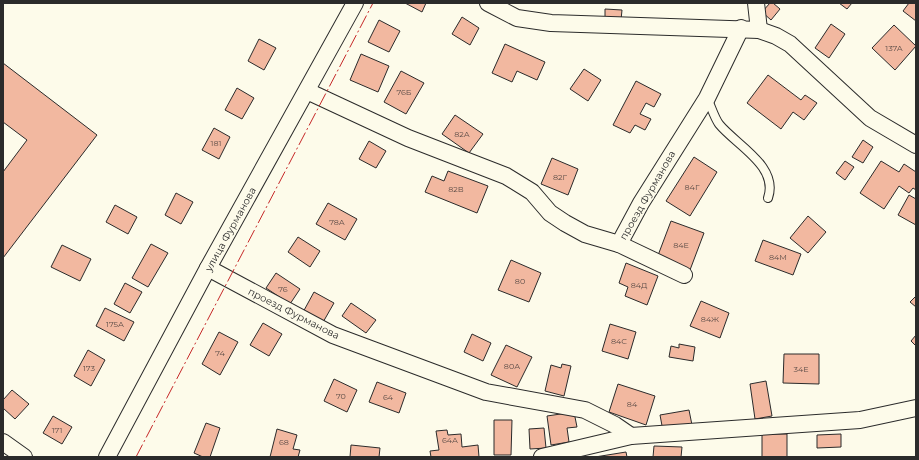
<svg xmlns="http://www.w3.org/2000/svg" width="919" height="460" font-family="Montserrat,sans-serif">
<style>
.building{fill:#f2b8a0;stroke:#2b2b2b}
.lines{fill:none;stroke-linecap:round;stroke-linejoin:round}
.lane-casing{stroke:#2b2b2b;stroke-width:10}
.street-casing{stroke:#2b2b2b;stroke-width:18}
.lane{stroke:#fdfbea;stroke-width:8}
.street{stroke:#fdfbea;stroke-width:16}
.power{stroke:#c62828;stroke-width:1;stroke-dasharray:14 3 2 3;stroke-linecap:butt}
.labels{text-anchor:middle;stroke-width:3;stroke-linejoin:round;paint-order:stroke}
.number-label{font-size:8px;fill:#5d4e48}
.street-label{font-size:10px;fill:#2b2b2b;stroke:#fdfbea}
</style>
<rect width="100%" height="100%" fill="#fdfbea"/>
<!-- building -->
<g class="building">
<polygon points="405,3 426,3 422,12"/>
<polygon points="770,3 773,3 780,9 771,20 762,12"/>
<polygon points="839,3 852,3 847,9"/>
<polygon points="909,3 916,3 916,21 903,11"/>
<polygon points="605,9 622,10 621,20 605,19"/>
<polygon points="462,17 479,28 470,45 452,34"/>
<polygon points="379,20 400,31 389,52 368,42"/>
<polygon points="831,24 845,34 829,58 815,48"/>
<polygon points="894,25 916,46 895,70 872,48"/>
<polygon points="259,39 276,48 264,70 248,61"/>
<polygon points="505,44 545,62 537,80 517,71 512,82 492,73"/>
<polygon points="361,54 389,66 378,92 350,80"/>
<polygon points="3,63 97,135 3,258 3,172 27,140 3,122"/>
<polygon points="584,69 601,80 588,101 570,89"/>
<polygon points="401,71 424,83 406,114 384,102"/>
<polygon points="768,75 801,100 805,95 817,103 804,120 793,112 781,129 747,103"/>
<polygon points="636,81 661,94 654,107 646,103 640,114 651,119 645,130 635,125 630,133 613,125"/>
<polygon points="237,88 254,98 242,119 225,110"/>
<polygon points="455,115 483,134 469,153 442,134"/>
<polygon points="214,128 230,137 219,159 202,150"/>
<polygon points="863,140 873,147 863,163 852,157"/>
<polygon points="369,141 386,151 376,168 359,159"/>
<polygon points="694,157 717,172 690,216 666,201"/>
<polygon points="552,158 578,169 568,195 541,184"/>
<polygon points="845,161 854,167 845,180 836,173"/>
<polygon points="881,161 899,172 904,164 916,172 916,190 913,188 909,193 899,186 884,209 860,193"/>
<polygon points="448,171 488,186 477,213 425,192 432,176 444,181"/>
<polygon points="176,193 193,202 181,224 165,215"/>
<polygon points="909,195 916,199 916,225 898,215"/>
<polygon points="328,203 357,219 345,240 316,224"/>
<polygon points="115,205 137,217 128,234 106,222"/>
<polygon points="808,216 826,232 808,253 790,238"/>
<polygon points="671,221 704,233 690,270 657,258"/>
<polygon points="298,237 320,251 310,267 288,252"/>
<polygon points="763,240 801,254 793,275 755,261"/>
<polygon points="151,244 168,253 148,287 132,278"/>
<polygon points="62,245 91,259 80,281 51,267"/>
<polygon points="511,260 541,273 529,302 498,290"/>
<polygon points="626,263 658,276 647,305 625,296 628,287 619,283"/>
<polygon points="276,273 300,289 290,304 266,288"/>
<polygon points="125,283 142,292 130,313 114,304"/>
<polygon points="314,292 334,303 322,324 302,314"/>
<polygon points="916,296 916,307 910,302"/>
<polygon points="701,301 729,313 720,338 690,326"/>
<polygon points="351,303 376,320 366,333 342,316"/>
<polygon points="105,308 134,322 124,341 96,326"/>
<polygon points="263,323 282,334 269,356 250,345"/>
<polygon points="610,324 636,332 628,359 602,351"/>
<polygon points="219,332 238,342 220,375 202,364"/>
<polygon points="472,334 491,343 483,361 464,352"/>
<polygon points="916,335 916,346 911,341"/>
<polygon points="679,344 695,347 693,361 669,357 671,346 679,348"/>
<polygon points="506,345 532,357 517,387 491,375"/>
<polygon points="88,350 105,360 91,386 74,376"/>
<polygon points="784,354 819,354 819,384 783,383"/>
<polygon points="562,364 571,366 564,396 545,391 551,365 561,368"/>
<polygon points="334,379 357,390 347,412 324,401"/>
<polygon points="766,381 772,416 755,419 750,384"/>
<polygon points="377,382 406,393 399,413 369,402"/>
<polygon points="618,384 655,396 646,425 609,412"/>
<polygon points="12,390 29,404 15,419 3,408 3,400"/>
<polygon points="689,410 692,425 663,431 660,415"/>
<polygon points="574,412 577,427 567,428 569,442 551,445 547,416"/>
<polygon points="53,416 72,427 62,444 43,433"/>
<polygon points="494,420 512,420 511,455 494,455"/>
<polygon points="206,423 220,428 210,457 203,457 194,453"/>
<polygon points="544,428 546,448 530,449 529,429"/>
<polygon points="277,429 297,435 293,449 300,450 298,457 270,457"/>
<polygon points="447,430 448,435 461,434 462,447 478,445 479,457 431,457 430,451 439,450 436,431"/>
<rect x="762" y="434" width="25" height="23"/>
<polygon points="841,434 841,447 817,448 817,435"/>
<polygon points="351,445 380,448 379,457 350,457"/>
<polygon points="654,446 682,447 681,457 653,457"/>
<polygon points="626,452 627,457 595,457"/>
</g>
<g class="lines">
<!-- lane casing -->
<g class="lane-casing">
<path id="lane" d="M707,98C711,106 714,117 719,124C736,145 779,166 768,198"/>
</g>
<!-- street casing -->
<g class="street-casing">
<g id="street">
<polyline points="488,3 517,18 551,23 759,30 776,36 790,44 870,118 916,145"/>
<polyline points="756,3 759,30"/>
<polyline points="307,91 408,138 506,176 532,192 550,213 565,223 585,234 619,244 641,203 707,98 741,28"/>
<polyline points="619,244 684,275"/>
<polyline points="208,268 333,335 486,392 585,410 615,425 631,436"/>
<polyline points="3,442 24,457"/>
<polyline points="107,457 208,268 355,3"/>
<polyline points="542,457 631,436 860,420 916,408"/>
</g>
</g>
<!-- lane -->
<use href="#lane" class="lane"/>
<!-- street -->
<use href="#street" class="street"/>
<!-- power -->
<polyline class="power" points="136,457 373,3"/>
</g>
<g class="labels">
<!-- number labels -->
<g class="number-label">
<text x="894" y="51">137А</text>
<text x="404" y="95">76Б</text>
<text x="462" y="137">82А</text>
<text x="216" y="146">181</text>
<text x="560" y="180">82Г</text>
<text x="692" y="190">84Г</text>
<text x="456" y="192">82В</text>
<text x="337" y="225">78А</text>
<text x="681" y="248">84Е</text>
<text x="778" y="260">84М</text>
<text x="520" y="284">80</text>
<text x="639" y="288">84Д</text>
<text x="283" y="292">76</text>
<text x="710" y="322">84Ж</text>
<text x="115" y="327">175А</text>
<text x="619" y="344">84С</text>
<text x="220" y="356">74</text>
<text x="512" y="369">80А</text>
<text x="89" y="371">173</text>
<text x="801" y="372">34Е</text>
<text x="341" y="399">70</text>
<text x="388" y="400">64</text>
<text x="632" y="407">84</text>
<text x="57" y="433">171</text>
<text x="450" y="443">64А</text>
<text x="284" y="445">68</text>
</g>
<!-- street labels -->
<g class="street-label">
<text transform="translate(647 195) rotate(-60)" y="4">проезд Фурманова</text>
<text transform="translate(230 229) rotate(-61)" y="4">улица Фурманова</text>
<text transform="translate(294 313) rotate(27)" y="4">проезд Фурманова</text>
</g>
</g>
<!-- border -->
<rect width="919" height="460" fill="none" stroke="#2b2b2b" stroke-width="8"/>
</svg>
